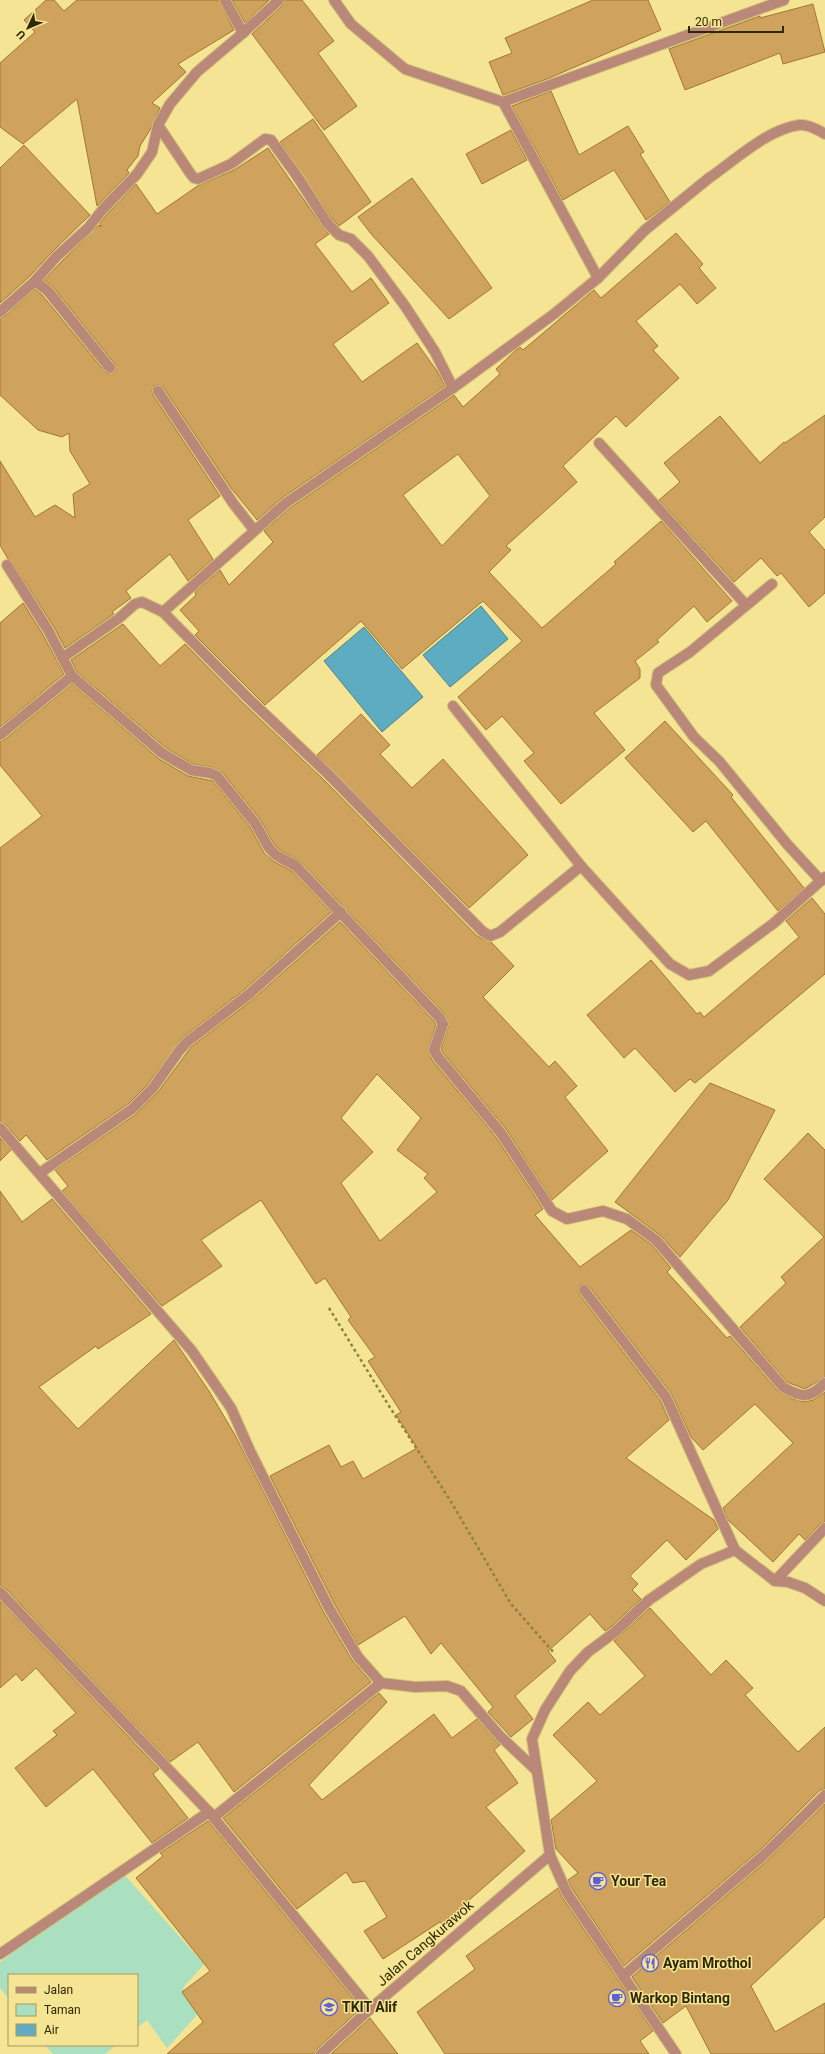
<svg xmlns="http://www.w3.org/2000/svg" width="825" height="2054" font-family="Roboto,sans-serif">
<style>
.green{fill:#aae0c0}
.water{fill:#5dacc2;stroke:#4f8489}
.building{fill:#cfa35d;stroke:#a1772e;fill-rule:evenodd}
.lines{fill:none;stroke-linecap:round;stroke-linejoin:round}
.service-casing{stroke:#d1c279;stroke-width:12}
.minor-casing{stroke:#d1c279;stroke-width:12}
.tertiary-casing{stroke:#d1c279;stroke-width:12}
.path{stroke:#8d8148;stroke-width:2.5;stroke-dasharray:3 3;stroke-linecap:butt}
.service{stroke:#b98878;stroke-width:10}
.minor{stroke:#b98878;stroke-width:10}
.tertiary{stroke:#b98878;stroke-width:10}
.labels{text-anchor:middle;stroke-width:3;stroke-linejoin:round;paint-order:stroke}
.poi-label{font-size:14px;font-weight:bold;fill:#2f2805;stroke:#f5e493;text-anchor:start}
.street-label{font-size:14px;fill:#2f2805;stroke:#f5e493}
</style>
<rect width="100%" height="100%" fill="#f5e493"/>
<!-- green -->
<g class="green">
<polygon points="122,1872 204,1964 183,1988 197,2015 167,2048 147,2020 137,2028 137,1975 9,1975 9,1999 0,1988 0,1962"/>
<polygon points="45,2045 116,2045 105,2054 53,2054"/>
</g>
<!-- water -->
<g class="water">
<polygon points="481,606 508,639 450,687 423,655"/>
<polygon points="364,627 423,697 382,732 324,661"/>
</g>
<!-- building -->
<g class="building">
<polygon points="46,0 54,0 64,11 77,0 219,0 234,30 178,64 186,72 152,103 160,108 150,130 140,146 138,156 127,170 129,173 97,206 77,99 23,144 0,127 0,63 35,32 24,20"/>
<polygon points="232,0 269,0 245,23"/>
<polygon points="285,0 302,0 334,41 318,53 357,106 324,130 252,34 283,5"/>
<polygon points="593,0 648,0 661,30 547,79 503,95 489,62 512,53 505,38"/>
<polygon points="813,4 825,52 783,64 780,53 685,90 669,49 760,16 760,18"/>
<polygon points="551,91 579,155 628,126 644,152 640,154 670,202 646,220 614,170 563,200 512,106"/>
<polygon points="313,119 371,202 339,226 332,219 280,142"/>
<polygon points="511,130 527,160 482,184 466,154"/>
<polygon points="24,145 90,215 52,252 30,276 0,303 0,168"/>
<polygon points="268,148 322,226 329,234 315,244 352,292 371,278 389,303 333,344 362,382 417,343 437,371 445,386 282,498 257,520 231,488 163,387 158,385 154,386 152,391 153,395 220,496 188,520 213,559 188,581 170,554 126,591 131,598 112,612 114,614 65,648 54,627 12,562 8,559 0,545 0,461 35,517 55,505 75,518 73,494 90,484 70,451 69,433 62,437 38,430 0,395 0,318 4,317 35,289 43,296 105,372 108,374 114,373 116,370 115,364 53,287 44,280 61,262 99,225 101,227 100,223 109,212 136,184 157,214 199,185 234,170"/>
<polygon points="412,178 492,288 449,319 372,235 358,217"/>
<path d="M676,233L703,264L699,268L716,288L697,304L680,284L636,321L658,346L653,350L679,378L626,427L616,416L563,466L577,482L506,546L511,550L489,572L542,628L616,564L614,562L661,521L732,601L707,622L694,606L657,640L659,642L635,661L640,669V678L594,713L625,750L561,804L524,761L534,753L502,716L486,730L458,697L522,641L483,601L402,669L361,621L265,705L195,635L199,631L180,610L196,595L195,592L220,570L229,585L273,542L264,531L290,508L454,395L463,407L500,374L496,369L517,349L520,347L523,350L594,290L601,298ZM458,454L490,496L442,546L403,495Z"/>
<polygon points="825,415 825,517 809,532 825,550 825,593 809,607 781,573 777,576 761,558 734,582 659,500 680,482 664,463 720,416 760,463 784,442 785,443"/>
<polygon points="23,603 42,633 64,674 0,727 0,623"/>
<polygon points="123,624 160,666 185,644 242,702 324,780 477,936 491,942 514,966 483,997 549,1067 555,1061 577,1086 565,1097 608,1151 552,1200 506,1129 443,1053 441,1049 449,1024 444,1013 301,862 280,850 274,844 260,819 222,772 211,767 193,764 166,748 77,672 71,660"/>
<polygon points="72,684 159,759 188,776 213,781 250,827 264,853 273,861 292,871 331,912 244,990 182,1038 148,1084 128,1104 47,1160 26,1135 20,1141 5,1124 0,1122 0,848 42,816 0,765 0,741 4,740"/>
<polygon points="361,714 390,745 380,754 412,788 443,759 528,855 469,908 317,755"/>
<polygon points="665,721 733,795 731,797 804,888 778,911 706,821 693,832 625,758"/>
<polygon points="812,898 825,914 825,974 695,1083 690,1079 675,1092 635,1048 624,1058 587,1015 651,960 697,1014 700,1012 704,1017 799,937 786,921"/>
<path d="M340,922L434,1021L436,1025L428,1050L432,1060L496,1137L543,1209L535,1215L580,1267L631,1230L652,1245L671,1268L667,1272L727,1338L730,1336L778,1391L793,1399L805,1402L813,1400L825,1392V1522L820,1524L805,1540L799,1534L773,1562L728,1520L723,1508L793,1443L755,1404L703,1450L691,1437L671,1393L589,1286L584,1284L580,1285L578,1290L579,1294L660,1400L669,1420L626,1458L714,1520L718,1529L686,1560L667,1540L630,1576L638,1584L632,1590L641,1599L611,1627L605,1631L590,1614L548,1651L556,1661L515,1696L533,1719L511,1737L488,1712L493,1707L441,1643L431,1654L405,1616L358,1645L335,1605L270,1476L329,1445L341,1467L353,1461L363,1479L417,1448L396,1415L401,1412L368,1361L375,1357L348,1320L351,1317L325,1278L316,1284L261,1200L201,1240L222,1266L162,1306L62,1191L68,1186L55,1170L136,1114L158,1092L191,1047L252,1000ZM377,1074L421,1118L397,1150L428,1174L424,1178L437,1192L380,1241L341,1183L373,1152L341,1118Z"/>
<polygon points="710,1083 775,1110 728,1200 680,1257 660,1235 615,1202"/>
<polygon points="808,1133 825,1150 825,1377 805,1389 787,1382 740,1327 786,1283 781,1277 824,1237 764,1179"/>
<polygon points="0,1138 11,1150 0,1161"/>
<polygon points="0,1191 22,1222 52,1199 151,1314 98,1349 96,1346 39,1387 78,1429 174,1340 209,1391 235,1435 323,1611 352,1660 371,1682 234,1792 198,1742 170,1762 5,1588 0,1586"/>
<polygon points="0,1601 159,1769 153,1774 188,1818 152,1843 93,1769 46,1807 15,1768 57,1735 53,1731 76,1713 36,1668 22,1681 16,1674 0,1688"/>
<polygon points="650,1608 711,1675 726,1660 753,1688 745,1695 798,1752 825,1727 825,1789 820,1790 761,1849 624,1966 573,1890 568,1880 578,1873 556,1849 551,1820 597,1781 553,1735 588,1702 600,1715 645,1676 614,1641"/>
<polygon points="379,1693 387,1702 309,1785 322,1800 434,1714 452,1738 477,1719 500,1745 494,1750 518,1783 486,1807 525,1851 442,1924 440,1922 383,1959 364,1931 387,1917 365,1881 353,1883 346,1872 297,1909 223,1818"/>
<polygon points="825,1804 825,1917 751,1986 775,2032 825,2003 825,2054 711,2054 686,2006 663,2023 632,1977 769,1859"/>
<polygon points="208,1821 361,2008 317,2049 315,2054 167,2054 203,2022 182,1992 210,1971 136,1878 163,1856 160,1853"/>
<polygon points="558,1888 562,1897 653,2031 640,2041 649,2054 445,2054 417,2012 475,1969 466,1956"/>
<polygon points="370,2018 398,2054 331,2054"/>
</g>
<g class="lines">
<!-- service casing -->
<g class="service-casing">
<path id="service" d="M709,178C735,160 768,129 799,125C808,124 817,129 825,134"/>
</g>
<!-- minor casing -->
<g class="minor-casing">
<g id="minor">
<polyline points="225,0 243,33 279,0"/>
<polyline points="334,0 351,24 405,69 503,102 598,278"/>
<polyline points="503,102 784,0"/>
<polyline points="158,125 190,173 194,178 198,179 231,164 265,139 271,140 297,176 327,223 339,235 351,239 368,256 405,306 435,352 453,388"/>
<polyline points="35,281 48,291 110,368"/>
<polyline points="0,312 35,281 56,257 88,228 104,208 137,174 152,152 158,125 170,104 197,72 243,33"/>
<polyline points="158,391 233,503 254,530"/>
<polyline points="599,443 746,605"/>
<path d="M7,565L48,630L72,676L162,753L191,770L210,773L217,776L255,823L269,848L276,855L296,866L439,1017L443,1024L434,1050L438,1057L501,1133L552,1211L567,1219L603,1211L627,1219L656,1240L783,1387C802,1398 809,1399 825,1383"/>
<polyline points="772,584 690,652 658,673 656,685 694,737 719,761 787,844 821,881"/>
<polyline points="163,612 247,697 329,775 482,931 490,936 500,932 581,866"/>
<polyline points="62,658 118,619 135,604 142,602 163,612 286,503 453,388 554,314 598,278 645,230 709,178"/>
<polyline points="453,706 581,866 670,964 689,975 709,971 774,923 825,877"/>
<polyline points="0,735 72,676"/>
<polyline points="0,1128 192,1351 231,1408 250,1451 329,1608 358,1657 381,1683 415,1687 447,1686 461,1691 500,1736 536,1770"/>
<polyline points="40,1173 132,1109 153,1088 179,1051 187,1042 248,995 341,912"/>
<polyline points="584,1290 666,1397 735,1550"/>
<polyline points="775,1581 825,1528"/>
<polyline points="0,1592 209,1812 370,2009"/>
<polyline points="214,1817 381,1683"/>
<polyline points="0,1954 209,1812"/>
<polyline points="623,1976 765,1854 825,1795"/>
</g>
</g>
<!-- tertiary casing -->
<g class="tertiary-casing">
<g id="tertiary">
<polyline points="321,2054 370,2009 550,1855"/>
<polyline points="676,2054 567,1893 550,1855 532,1739 545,1710 570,1671 588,1652 615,1632 649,1600 701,1564 735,1550 775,1581 788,1582 805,1588 825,1601"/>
</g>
</g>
<!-- path -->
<polyline class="path" points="329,1308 389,1406 450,1500 511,1604 555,1654"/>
<!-- service -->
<use href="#service" class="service"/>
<!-- minor -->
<use href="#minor" class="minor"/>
<!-- tertiary -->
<use href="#tertiary" class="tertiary"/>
</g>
<!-- icons -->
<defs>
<g id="cafe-ring" transform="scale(0.9)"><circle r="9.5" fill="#f5e493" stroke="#5d5fd7" stroke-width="1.5"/><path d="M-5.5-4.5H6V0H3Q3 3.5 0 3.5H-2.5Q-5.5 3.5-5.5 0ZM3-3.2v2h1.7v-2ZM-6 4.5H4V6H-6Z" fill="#5d5fd7"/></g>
<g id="restaurant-ring" transform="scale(0.9)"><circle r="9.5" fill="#f5e493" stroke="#5d5fd7" stroke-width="1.5"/><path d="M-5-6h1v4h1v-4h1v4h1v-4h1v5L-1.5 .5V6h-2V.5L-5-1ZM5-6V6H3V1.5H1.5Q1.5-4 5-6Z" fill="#5d5fd7"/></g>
<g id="school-ring" transform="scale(0.9)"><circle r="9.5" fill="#f5e493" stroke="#5d5fd7" stroke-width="1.5"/><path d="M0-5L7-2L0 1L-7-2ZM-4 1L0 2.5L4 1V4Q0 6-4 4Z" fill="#5d5fd7"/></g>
</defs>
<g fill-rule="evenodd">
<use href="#cafe-ring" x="598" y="1881"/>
<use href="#restaurant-ring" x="650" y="1963"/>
<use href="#cafe-ring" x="617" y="1998"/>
<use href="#school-ring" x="329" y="2007"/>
</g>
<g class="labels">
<!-- poi labels -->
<g class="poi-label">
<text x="611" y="1886">Your Tea</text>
<text x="663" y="1968">Ayam Mrothol</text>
<text x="630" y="2003">Warkop Bintang</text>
<text x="342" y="2012">TKIT Alif</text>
</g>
<!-- street labels -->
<g class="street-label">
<text transform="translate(425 1943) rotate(-41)" y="5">Jalan Cangkurawok</text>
</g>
</g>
<!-- legend -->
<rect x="8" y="1974" width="130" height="72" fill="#f5e493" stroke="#a6995a"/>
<rect x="16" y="1987" width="20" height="6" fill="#b98878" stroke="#a6995a"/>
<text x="44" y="1994" font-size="12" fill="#2f2805">Jalan</text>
<rect x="16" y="2004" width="20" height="12" fill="#aae0c0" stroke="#a6995a"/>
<text x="44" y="2014" font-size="12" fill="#2f2805">Taman</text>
<rect x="16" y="2024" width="20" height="12" fill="#5dacc2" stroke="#a6995a"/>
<text x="44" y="2034" font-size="12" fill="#2f2805">Air</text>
<!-- north arrow -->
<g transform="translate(28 28) rotate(226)" stroke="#f5e493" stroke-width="3" paint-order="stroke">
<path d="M0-3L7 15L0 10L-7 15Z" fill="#2f2805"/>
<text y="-6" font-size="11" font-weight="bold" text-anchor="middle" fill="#2f2805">U</text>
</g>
<!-- scale -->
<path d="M689 26v6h94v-6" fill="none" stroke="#2f2805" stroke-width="2"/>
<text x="695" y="26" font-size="12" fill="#2f2805" stroke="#f5e493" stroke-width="3" paint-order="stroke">20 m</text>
</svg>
